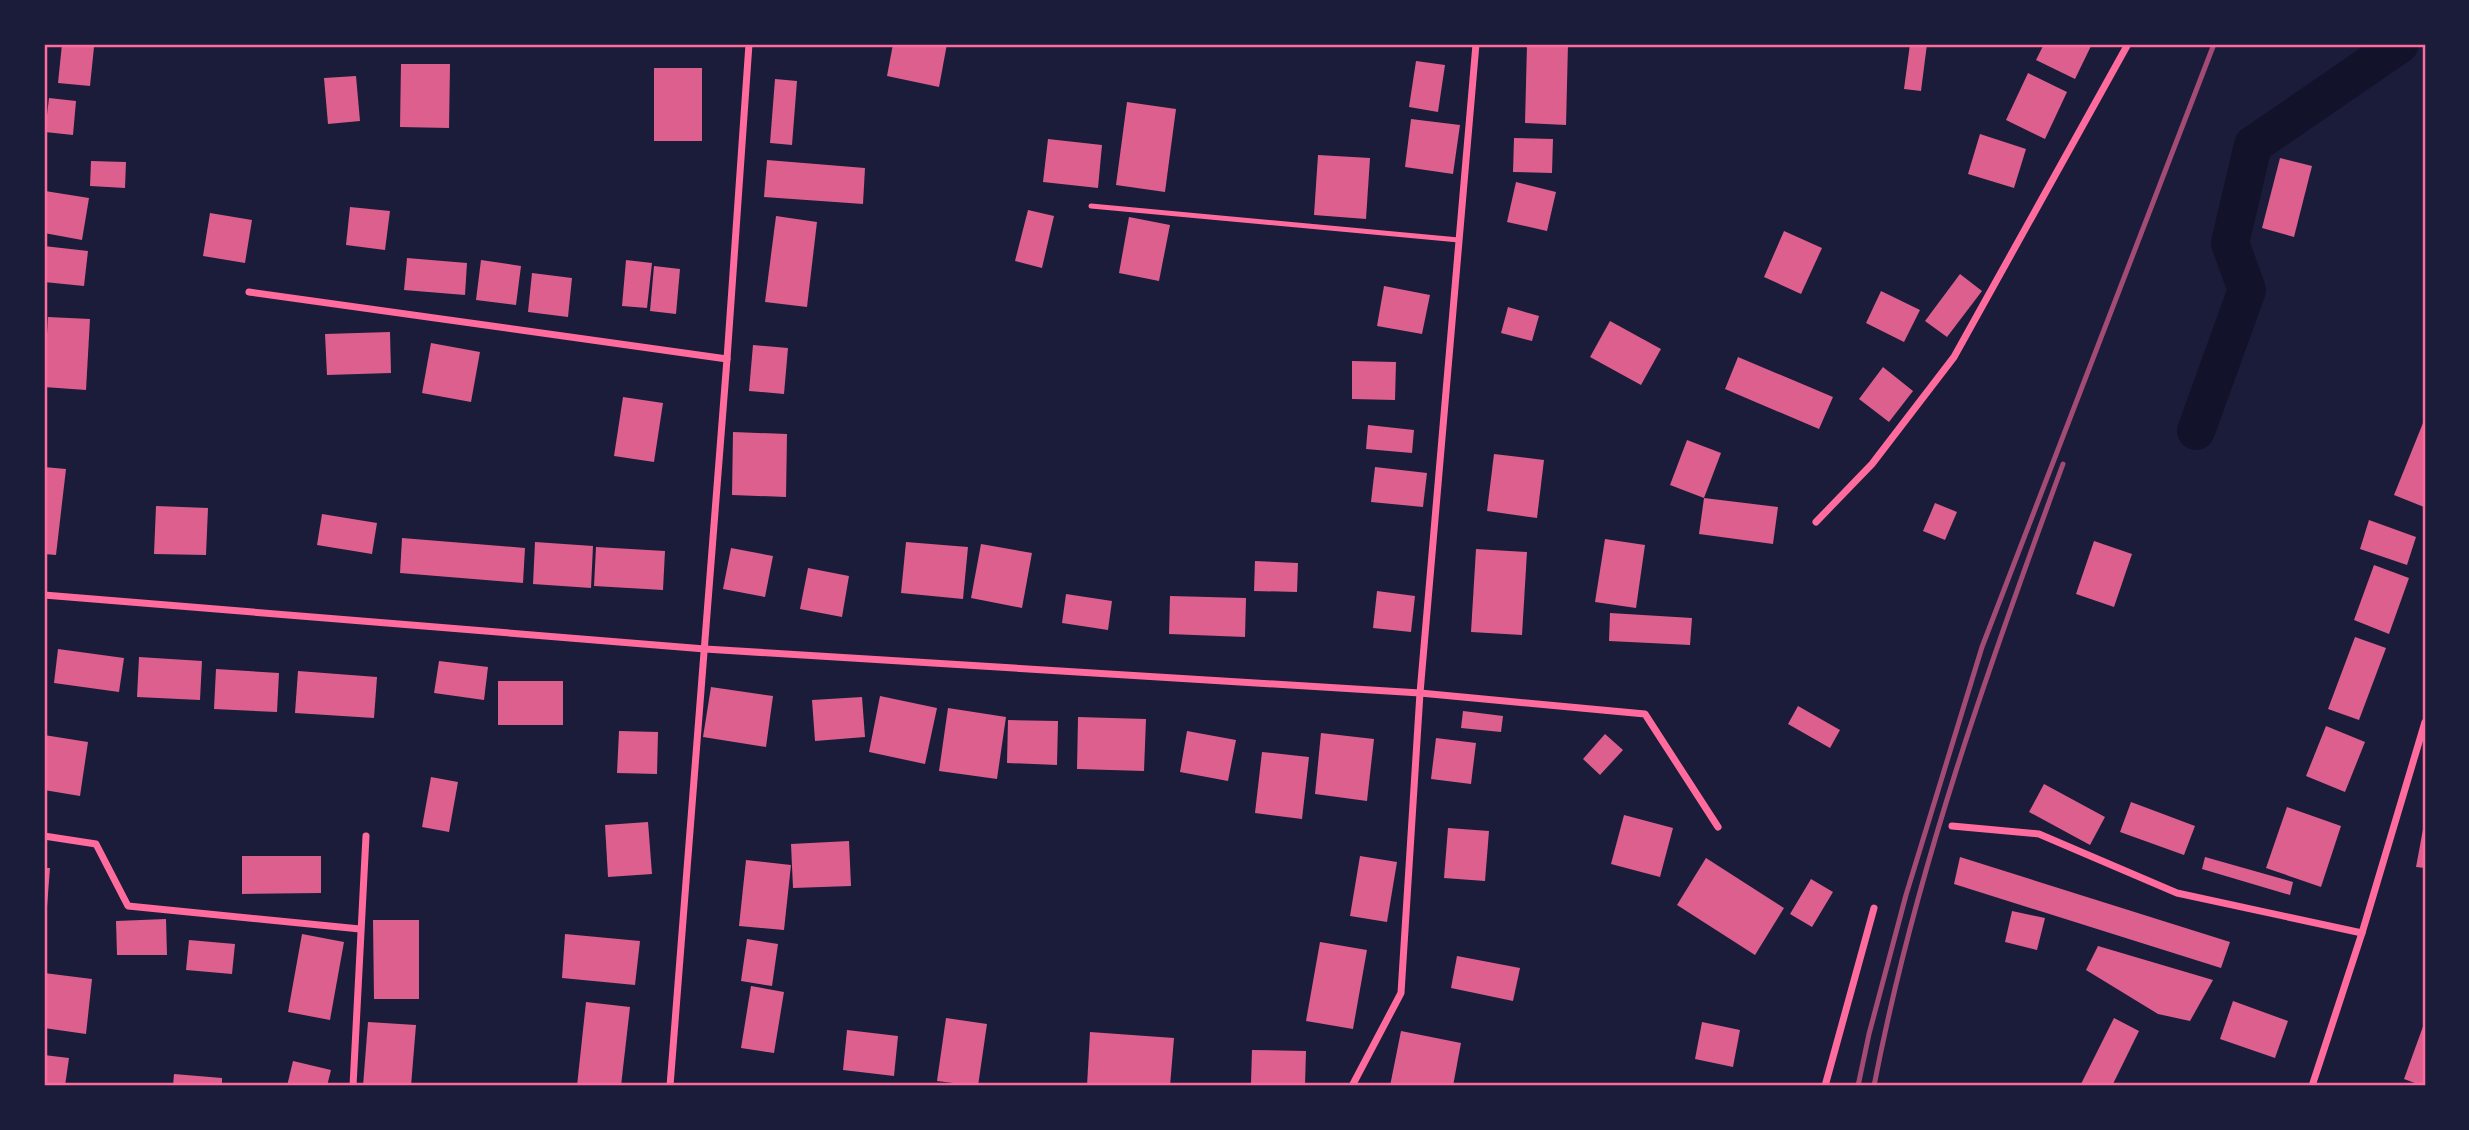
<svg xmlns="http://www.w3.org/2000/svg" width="2469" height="1130" font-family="'IBM Plex Sans',sans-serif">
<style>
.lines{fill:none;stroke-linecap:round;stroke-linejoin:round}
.river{stroke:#12122b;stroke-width:38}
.building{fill:#dd5f8e}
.service{stroke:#ff6b9d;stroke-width:5}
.minor{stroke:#ff6b9d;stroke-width:7}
.rail{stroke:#a44b75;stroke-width:5}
.neatline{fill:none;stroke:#ff6b9d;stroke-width:2.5}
</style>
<rect width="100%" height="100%" fill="#1b1b3a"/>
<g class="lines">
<!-- river -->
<polyline class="river" points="2196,431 2247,290 2230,243 2253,145 2400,44"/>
</g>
<!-- building -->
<g class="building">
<polygon points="62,44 94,47 90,86 58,83"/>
<polygon points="893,44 947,44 939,87 887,76"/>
<polygon points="1527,44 1568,44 1566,125 1525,123"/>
<polygon points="1910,44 1927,44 1921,91 1904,89"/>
<polygon points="2044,44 2092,44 2075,79 2036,60"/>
<polygon points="1416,61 1445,65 1438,112 1409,107"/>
<polygon points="401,64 450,64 449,128 400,127"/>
<rect x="654" y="68" width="48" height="73"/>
<polygon points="2028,73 2067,92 2045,139 2006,120"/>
<polygon points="356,76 360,121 328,124 324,78"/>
<polygon points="775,79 797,81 792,145 770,143"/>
<polygon points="49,98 76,101 73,135 45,132"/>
<polygon points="1127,102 1176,109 1165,192 1116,185"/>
<polygon points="1411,119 1460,125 1453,174 1405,167"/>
<polygon points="1980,134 2026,149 2014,188 1968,174"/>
<polygon points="1514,138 1553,139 1552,173 1513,172"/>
<polygon points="1048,139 1102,145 1098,188 1043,182"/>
<polygon points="1318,155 1370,158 1366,219 1314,215"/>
<polygon points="2280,158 2312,166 2294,237 2262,228"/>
<polygon points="767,160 865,168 863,204 764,197"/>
<polygon points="91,161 126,162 125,188 90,186"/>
<polygon points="1516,182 1556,192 1547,231 1507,222"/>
<polygon points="45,191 89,198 82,240 44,233"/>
<polygon points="350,207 390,211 385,250 346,245"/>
<polygon points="1028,210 1054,216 1042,268 1015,261"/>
<polygon points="210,213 252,220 245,263 203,256"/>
<polygon points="776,216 817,222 807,307 765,302"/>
<polygon points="1129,217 1170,225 1159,281 1119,273"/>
<polygon points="1784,231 1822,248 1801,294 1764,277"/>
<polygon points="44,246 88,251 84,286 44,282"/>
<polygon points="407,258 467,263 465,295 404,290"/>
<polygon points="481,260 521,266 516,305 476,300"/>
<polygon points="626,260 652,263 647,308 622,306"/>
<polygon points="654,266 680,269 676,314 650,311"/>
<polygon points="532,273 572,278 568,317 528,312"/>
<polygon points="1960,274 1982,291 1947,337 1925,321"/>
<polygon points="1384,286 1430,295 1422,334 1377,326"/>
<polygon points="1881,291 1920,310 1904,342 1866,323"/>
<polygon points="1508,307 1539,316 1532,341 1501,333"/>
<polygon points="48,317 90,319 86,390 44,387"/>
<polygon points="1610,321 1661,349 1641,385 1590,357"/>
<polygon points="390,332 391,373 327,375 325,334"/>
<polygon points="431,343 480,352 471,402 422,393"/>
<polygon points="753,345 788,348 784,394 749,391"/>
<polygon points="1738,357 1833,397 1819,429 1725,389"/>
<polygon points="1352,361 1396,362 1395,400 1352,399"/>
<polygon points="1883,367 1913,391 1889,422 1859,399"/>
<polygon points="623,397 663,403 654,462 614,456"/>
<polygon points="2423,423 2425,424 2424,507 2394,495"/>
<polygon points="1368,425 1414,430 1412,453 1366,449"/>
<polygon points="733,432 787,434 786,497 732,495"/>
<polygon points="1687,440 1721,453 1704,498 1670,485"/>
<polygon points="1494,454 1544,460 1537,518 1487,511"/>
<polygon points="44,467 66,469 56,555 44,554"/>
<polygon points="1375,467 1427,473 1423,507 1371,502"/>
<polygon points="1704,498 1778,507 1773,544 1699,534"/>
<polygon points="1935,503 1957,512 1945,540 1923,531"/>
<polygon points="156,506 208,508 206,555 154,554"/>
<polygon points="322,514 377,523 372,554 317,545"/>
<polygon points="2369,520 2416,537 2407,565 2360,549"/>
<polygon points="402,538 525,548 523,583 400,573"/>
<polygon points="1605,539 1645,545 1636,608 1595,602"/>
<polygon points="2094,541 2132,554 2114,607 2076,594"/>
<polygon points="535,542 593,546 591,588 533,584"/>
<polygon points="906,542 968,547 963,599 901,593"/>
<polygon points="981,544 1032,553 1022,608 971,598"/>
<polygon points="596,547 665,551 663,590 594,586"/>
<polygon points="731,548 773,556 765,597 723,589"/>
<polygon points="1476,549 1527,552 1522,635 1471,632"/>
<polygon points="1255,561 1298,563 1297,592 1254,591"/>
<polygon points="2374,565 2409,578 2389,634 2354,620"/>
<polygon points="808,568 849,576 842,617 800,609"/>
<polygon points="1377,591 1415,596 1411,632 1373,628"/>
<polygon points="1066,594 1112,601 1108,630 1062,623"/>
<polygon points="1170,596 1246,598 1245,637 1169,634"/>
<polygon points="1610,613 1692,618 1690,645 1609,641"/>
<polygon points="2355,637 2386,648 2359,720 2328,709"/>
<polygon points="58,649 124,658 119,692 54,683"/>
<polygon points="139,657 202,661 200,700 137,697"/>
<polygon points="439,661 488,667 484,700 434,693"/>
<polygon points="216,669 279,673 277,712 214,709"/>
<polygon points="298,671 377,677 374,718 295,713"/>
<rect x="498" y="681" width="65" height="44"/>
<polygon points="711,687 773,696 766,747 703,737"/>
<polygon points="880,696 937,708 925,764 869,752"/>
<polygon points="862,697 865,737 815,741 812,700"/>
<polygon points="1798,706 1840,730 1830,748 1788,724"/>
<polygon points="948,708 1006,717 997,779 939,771"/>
<polygon points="1463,711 1503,716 1501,732 1461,728"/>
<polygon points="1078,717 1146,719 1144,771 1077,769"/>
<polygon points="1008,720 1058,721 1057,765 1007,763"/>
<polygon points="2326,726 2365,742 2345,792 2306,776"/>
<polygon points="619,731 658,732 657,774 617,773"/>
<polygon points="1187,731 1236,740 1228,781 1180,772"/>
<polygon points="1321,733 1374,739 1367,801 1315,794"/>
<polygon points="1605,734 1623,750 1600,775 1583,759"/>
<polygon points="44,735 88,742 80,796 44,790"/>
<polygon points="1436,738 1476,743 1471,784 1431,779"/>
<polygon points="1262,752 1309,757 1302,819 1255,813"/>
<polygon points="431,777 458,782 449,832 422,827"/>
<polygon points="2044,784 2105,817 2090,845 2029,812"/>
<polygon points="2131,802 2195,826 2184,855 2120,832"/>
<polygon points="2287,807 2341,826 2321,887 2266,868"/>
<polygon points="1624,815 1673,828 1660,877 1611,864"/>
<polygon points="648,822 652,874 608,877 605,825"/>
<polygon points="2424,824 2425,824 2425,868 2416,867"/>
<polygon points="1448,828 1489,831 1485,881 1444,878"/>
<polygon points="849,841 851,886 793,888 791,844"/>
<polygon points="242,856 321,856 321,893 242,894"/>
<polygon points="1360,856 1397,862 1387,922 1350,916"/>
<polygon points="1960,857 2230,942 2221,968 1954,884"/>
<polygon points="2205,857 2293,882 2290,895 2202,869"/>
<polygon points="1706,858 1784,908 1755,955 1677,905"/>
<polygon points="746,860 791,865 784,930 739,926"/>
<polygon points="44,868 50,868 47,907 44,906"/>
<polygon points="1811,879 1833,892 1812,927 1790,914"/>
<polygon points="2012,911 2045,918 2037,950 2005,942"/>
<polygon points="166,919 167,955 117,955 116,921"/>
<polygon points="373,920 419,920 419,999 374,999"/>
<polygon points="302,934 344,942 330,1020 288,1012"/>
<polygon points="565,934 640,941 635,985 562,978"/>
<polygon points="747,939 778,944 772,986 741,981"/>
<polygon points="189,940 235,944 232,974 186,970"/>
<polygon points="1320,942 1367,950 1353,1029 1306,1021"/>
<polygon points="2098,946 2213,980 2190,1021 2158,1014 2086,970"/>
<polygon points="1457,956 1520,968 1513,1001 1451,988"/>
<polygon points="44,973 92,979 86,1034 44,1028"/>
<polygon points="751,986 784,992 774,1053 741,1048"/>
<polygon points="2233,1001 2288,1021 2275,1058 2220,1039"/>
<polygon points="586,1002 630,1007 621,1086 577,1086"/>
<polygon points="946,1018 987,1024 978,1086 937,1081"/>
<polygon points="2114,1018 2139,1031 2112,1086 2080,1086"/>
<polygon points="2425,1021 2425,1086 2423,1086 2404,1079"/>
<polygon points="368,1022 416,1025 411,1086 363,1086"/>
<polygon points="1702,1022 1740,1030 1733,1067 1695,1059"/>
<polygon points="847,1030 898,1036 894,1076 843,1070"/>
<polygon points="1401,1031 1461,1043 1453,1086 1390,1086"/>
<polygon points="1090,1032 1174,1038 1170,1086 1087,1086"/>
<polygon points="1252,1050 1306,1051 1305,1085 1251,1083"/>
<polygon points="44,1055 69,1058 65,1086 44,1086"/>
<polygon points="293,1061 331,1070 327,1086 287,1086"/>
<polygon points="174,1074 222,1078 222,1086 173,1086"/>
</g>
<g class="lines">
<!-- service -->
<polyline class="service" points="1091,206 1459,240"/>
<!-- minor -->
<g class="minor">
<polyline points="249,292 727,359"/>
<polyline points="1816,522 1872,464 1954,357 2128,44"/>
<polyline points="44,595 705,649 1420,693 1645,714 1718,827"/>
<polyline points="1952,826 2039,834 2177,893 2362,933"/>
<polyline points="44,836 96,844 128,906 360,929"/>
<polyline points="353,1086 366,836"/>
<polyline points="670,1086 727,359 749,44"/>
<polyline points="1352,1086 1401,993 1420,693 1476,44"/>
<polyline points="1825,1086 1874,908"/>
<polyline points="2312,1086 2362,933 2425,722"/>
</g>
<!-- rail -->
<g class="rail">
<polyline points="1858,1086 1869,1034 1906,895 1982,647 2214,44"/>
<path d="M1874,1086C1915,873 1988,668 2063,464"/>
</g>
</g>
<!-- border -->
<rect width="2469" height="1130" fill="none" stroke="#1b1b3a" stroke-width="91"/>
<rect x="46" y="46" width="2378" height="1038" class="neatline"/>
</svg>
